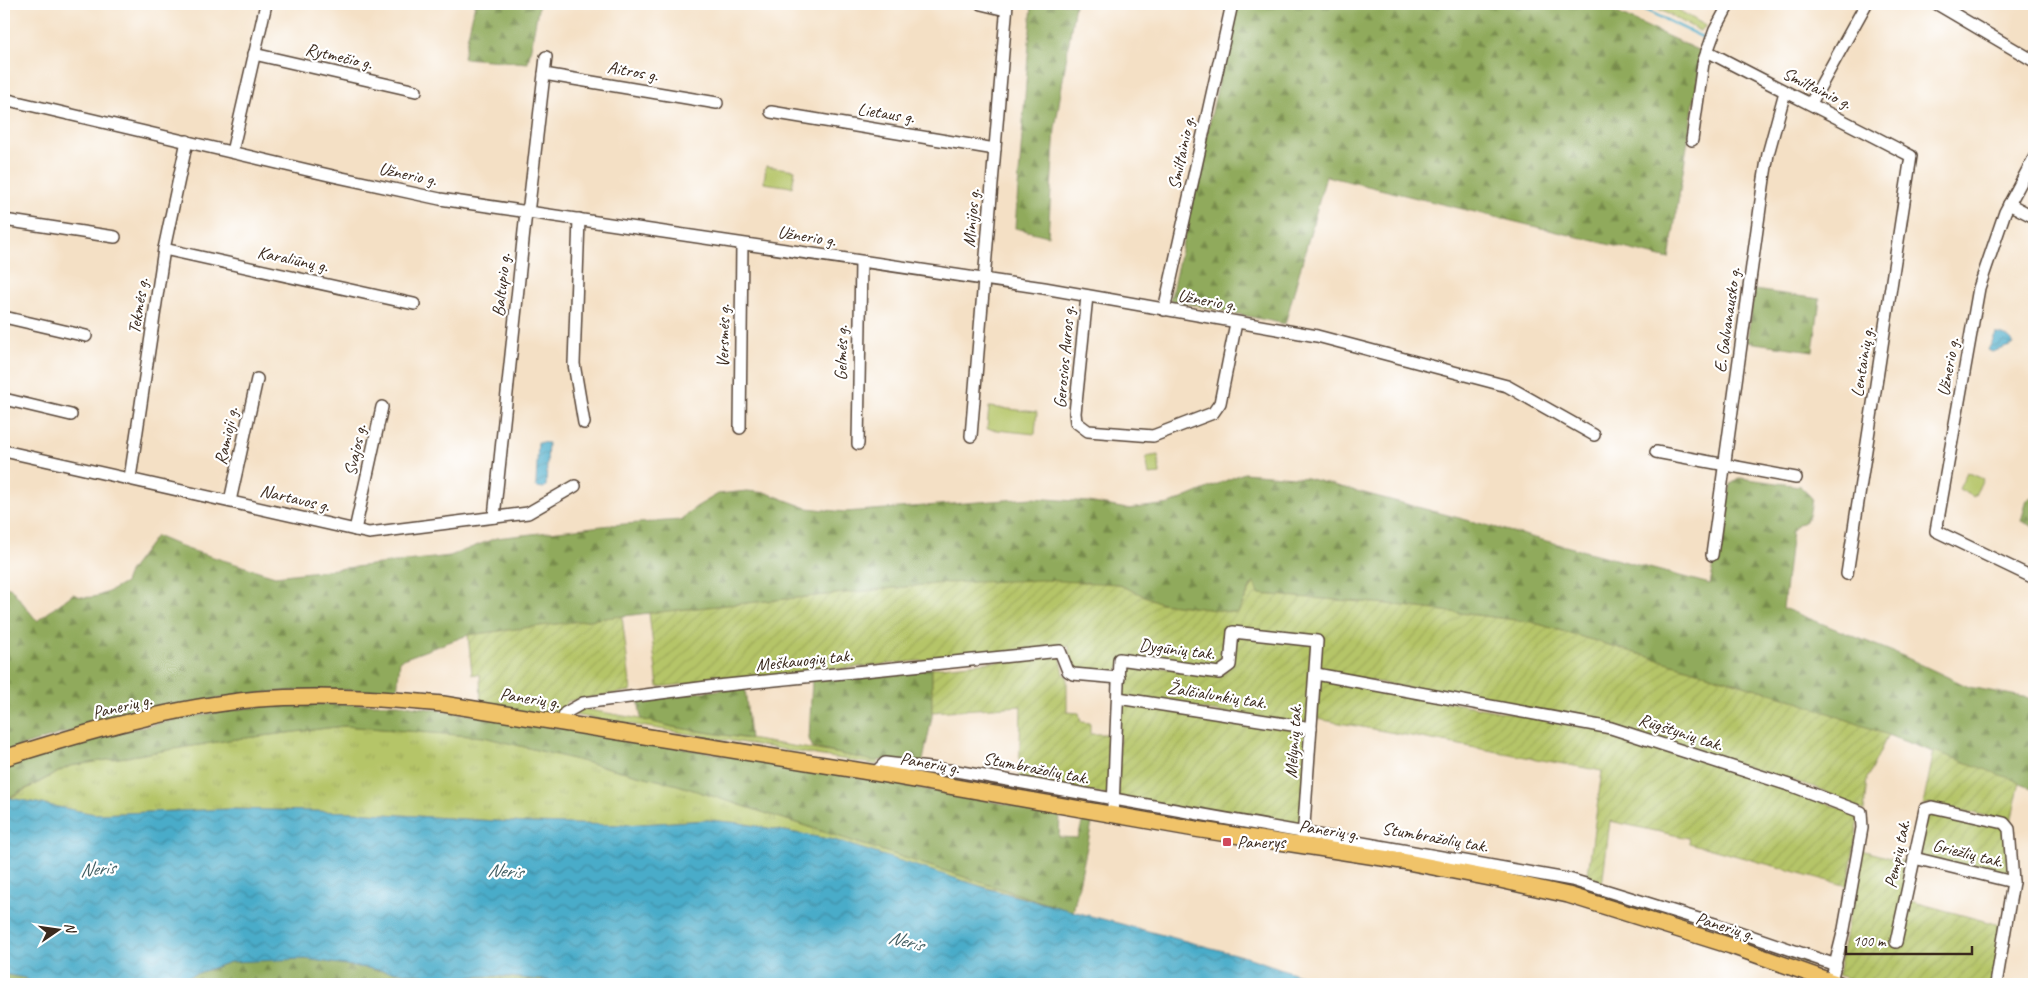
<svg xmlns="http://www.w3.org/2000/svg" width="2038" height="988" font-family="Caveat,sans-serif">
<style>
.grass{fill:url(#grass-tufts);stroke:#787843}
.forest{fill:url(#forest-firs);stroke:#666a3d}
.garden{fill:url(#garden-furrows);stroke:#787843}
.pitch{fill:#b5c568;stroke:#787843}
.water{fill:url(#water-waves);stroke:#426b74}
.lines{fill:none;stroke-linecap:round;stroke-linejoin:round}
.stream{stroke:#4aacc9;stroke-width:2.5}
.minor-casing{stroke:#574537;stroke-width:14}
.major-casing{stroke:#574537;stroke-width:18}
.minor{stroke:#fff;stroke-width:11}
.major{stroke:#f0c369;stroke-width:15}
.poi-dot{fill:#d1495b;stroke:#fff;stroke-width:2}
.labels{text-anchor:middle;stroke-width:4.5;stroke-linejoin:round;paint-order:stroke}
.street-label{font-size:18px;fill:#3b2a1e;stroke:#fff}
.poi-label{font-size:18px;fill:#3b2a1e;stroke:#fff;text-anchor:start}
.water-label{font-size:19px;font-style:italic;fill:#415e62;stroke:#fff}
</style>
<defs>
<pattern id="grass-tufts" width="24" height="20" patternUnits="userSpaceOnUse" patternTransform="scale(1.25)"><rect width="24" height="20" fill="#b5c568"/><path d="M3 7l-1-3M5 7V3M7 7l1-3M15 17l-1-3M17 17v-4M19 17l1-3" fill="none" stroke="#9da95a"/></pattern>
<pattern id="forest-firs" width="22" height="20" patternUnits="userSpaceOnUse" patternTransform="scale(1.25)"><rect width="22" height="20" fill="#90aa5c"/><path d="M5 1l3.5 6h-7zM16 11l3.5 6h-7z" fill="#778b4b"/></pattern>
<pattern id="garden-furrows" width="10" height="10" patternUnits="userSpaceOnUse" patternTransform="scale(1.25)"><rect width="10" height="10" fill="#b5c568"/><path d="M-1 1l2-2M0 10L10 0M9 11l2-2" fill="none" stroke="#9da95a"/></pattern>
<pattern id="water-waves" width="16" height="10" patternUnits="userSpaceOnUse" patternTransform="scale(1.25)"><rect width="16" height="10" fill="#4aacc9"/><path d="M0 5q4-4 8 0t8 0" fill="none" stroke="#3f8ca3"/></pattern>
</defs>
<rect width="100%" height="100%" fill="#fff"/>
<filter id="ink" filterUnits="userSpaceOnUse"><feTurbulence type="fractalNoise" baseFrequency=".02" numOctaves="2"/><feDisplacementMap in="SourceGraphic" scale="10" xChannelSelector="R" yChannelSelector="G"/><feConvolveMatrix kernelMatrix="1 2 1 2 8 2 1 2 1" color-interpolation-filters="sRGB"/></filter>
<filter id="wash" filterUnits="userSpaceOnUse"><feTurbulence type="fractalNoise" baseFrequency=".0096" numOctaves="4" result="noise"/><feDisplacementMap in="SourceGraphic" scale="20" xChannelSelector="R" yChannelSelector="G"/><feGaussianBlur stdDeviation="1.12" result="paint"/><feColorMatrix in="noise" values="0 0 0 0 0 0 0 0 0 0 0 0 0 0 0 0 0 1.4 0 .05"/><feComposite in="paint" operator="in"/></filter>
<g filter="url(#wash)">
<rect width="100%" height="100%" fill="#f4e0c5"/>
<!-- grass -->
<g class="grass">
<polygon points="1649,4 1668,4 1706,26 1700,31"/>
<polygon points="578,708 641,719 673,727 879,760 877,765 568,714"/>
<polygon points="344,726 484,737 678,785 1073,912 946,876 834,840 740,823 708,820 624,825 527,823 352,812 231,809 95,814 10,798 70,766 229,740"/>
<polygon points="1579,885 1829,966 1824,969 1575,889"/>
</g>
<!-- forest -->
<g class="forest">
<polygon points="475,4 539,4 528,63 463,58"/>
<polygon points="1032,4 1075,4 1055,129 1048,236 1015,228"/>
<polygon points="1236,4 1598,4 1702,52 1669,259 1326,176 1285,324 1170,300"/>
<polygon points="1754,290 1820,299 1813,351 1747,342"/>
<path d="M1244,473L1307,478L1710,584L1731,484L1740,478L1800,486L1812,498C1810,509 1811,522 1798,524L1792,531L1783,608L1903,656L1969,687L2034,699V789L1787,698L1531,622L1387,604L1258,594L1252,584L1238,613L1160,603L1117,584L945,583L649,613L468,635L400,660L397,693C263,680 130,710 4,752V587H10L37,621L73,594C92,603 108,592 125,583L129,572L156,536L187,549L275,576L450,556L496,538L611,525L680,520L696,507L718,494L747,491L767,493L807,508L845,512L1032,498L1089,502L1127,509L1170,504Z"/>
<polygon points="2034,497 2034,527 2021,521 2027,500"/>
<polygon points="932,668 932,717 922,765 890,760 873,761 813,748 809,739 812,679"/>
<polygon points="745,687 750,739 673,727 641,719 638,699"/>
<path d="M284,704H398L561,728L875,780L1060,814L1059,837L1078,838L1083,819H1093L1073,912L678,785L484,737L344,726L229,740L70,766L4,800V764C96,737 188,712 284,704Z"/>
<polygon points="272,959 306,959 386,971 444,977 498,976 584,984 146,984 162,979 181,979 230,962"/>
<polygon points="4,974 25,978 31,984 4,984"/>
</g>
<!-- garden -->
<g class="garden">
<polygon points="1042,580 1117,584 1160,603 1238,613 1254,582 1258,594 1387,604 1531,622 1787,698 1888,735 1867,778 1864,811 1817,788 1650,738 1319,670 1320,640 1233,628 1226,665 1222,669 1125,658 1115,673 1069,669 1069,646 658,687 649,613 945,583"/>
<polygon points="622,616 631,691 568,701 557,718 481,705 480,675 472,674 468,635"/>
<polygon points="1236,635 1315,643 1309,726 1122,697 1121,670 1125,665 1225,673"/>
<polygon points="1057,655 1061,659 1064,674 1067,676 1067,712 1079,713 1081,722 1090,723 1090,734 1113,734 1110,795 1019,780 1021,706 932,712 932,668"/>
<polygon points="1320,678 1620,734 1786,787 1859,816 1848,886 1689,843 1688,838 1610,821 1602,885 1587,881 1602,771 1318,719 1317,714"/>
<polygon points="1120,703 1309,730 1300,828 1118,799"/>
<polygon points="1934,751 2020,782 2011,822 1930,803 1923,805"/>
<polygon points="1926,811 2006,828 2011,877 1920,858"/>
<polygon points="1861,850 1910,863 1903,899 2003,926 1992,984 1864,984 1838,975"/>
</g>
<!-- pitch -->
<g class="pitch">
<polygon points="766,166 795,170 792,187 764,183"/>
<polygon points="989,407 1037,412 1035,434 987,429"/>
<polygon points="1158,455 1160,474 1149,475 1146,457"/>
<polygon points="1967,472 1983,479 1974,497 1959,489"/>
</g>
<!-- water -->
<g class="water">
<path d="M1996,334C2002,333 2014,339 2013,345L1992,352L1988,350Z"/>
<polygon points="538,442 548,443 546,486 544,488 536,487 536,484"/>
<polygon points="10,798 95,814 231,809 352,812 527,823 624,825 708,820 740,823 834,840 989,889 1250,958 1326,984 584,984 498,976 444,977 386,971 306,959 230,962 181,979 162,979 146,984 31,984 25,978 4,974 4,800"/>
</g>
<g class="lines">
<!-- stream -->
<polyline class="stream" points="1633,4 1702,37"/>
</g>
</g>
<g filter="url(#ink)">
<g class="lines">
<!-- minor casing -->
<g class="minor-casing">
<g id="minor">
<polyline points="981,4 1006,10"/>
<polyline points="1937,4 2034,61"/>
<path d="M1707,51C1775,87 1843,120 1911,156L1847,574"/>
<polyline points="254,54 416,91"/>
<polyline points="544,74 717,103"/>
<polyline points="4,99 333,176 440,199 1044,288 1317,336 1507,386 1594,435"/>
<polyline points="1811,103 1866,4"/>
<polyline points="771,112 995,149"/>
<polyline points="1692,140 1703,63 1715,30 1729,4"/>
<polyline points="232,152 266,4"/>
<polyline points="2034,158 2005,212 1979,288 1936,531 2034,578"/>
<polyline points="2009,204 2034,217"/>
<polyline points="579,219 574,364 584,423"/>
<polyline points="4,220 115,237"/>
<polyline points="164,249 414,304"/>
<polyline points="1087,296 1075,413 1076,422 1088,431 1153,436 1213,413 1220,403 1236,323"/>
<polyline points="1164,310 1232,4"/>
<polyline points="4,317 86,336"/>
<polyline points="4,399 71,415"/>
<polyline points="740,428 742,244"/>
<polyline points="971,436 1007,4"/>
<polyline points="858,444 861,262"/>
<polyline points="4,451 369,533 528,513 575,486"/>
<polyline points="1656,452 1796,478"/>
<polyline points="130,478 164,249 187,141"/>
<polyline points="230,501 257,379"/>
<polyline points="494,517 526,212 529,205 546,57"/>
<polyline points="355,530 382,407"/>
<polyline points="1712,555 1764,179 1768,154 1785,92"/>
<polyline points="1316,674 1611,728 1795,787 1861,812 1862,828 1844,929 1831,981"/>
<polyline points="1118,698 1311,728"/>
<polyline points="563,723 565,713 583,703 707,687 1060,651 1068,671 1073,674 1119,678"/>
<polyline points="875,773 885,763 956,771 1572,880 1718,925 1836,965"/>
<polyline points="1113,807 1119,659 1219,673 1230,665 1233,632 1317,641 1303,839"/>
<polyline points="1914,858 2013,882"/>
<polyline points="1896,942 1925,809 1932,807 2004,823 2009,829 2013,882 1996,984"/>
</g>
</g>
<!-- major casing -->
<g class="major-casing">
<path id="major" d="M4,758C86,732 172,707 258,699C319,694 382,698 443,704L875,773L1195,829L1402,861L1500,880L1568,895L1731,946L1839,984"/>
</g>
<!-- minor -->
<use href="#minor" class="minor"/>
<!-- major -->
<use href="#major" class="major"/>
</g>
</g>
<!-- markers -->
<rect class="poi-dot" x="1222" y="837" width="10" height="10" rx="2.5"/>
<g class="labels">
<!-- street labels -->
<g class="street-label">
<text transform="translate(339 56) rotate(13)" y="6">Rytmečio g.</text>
<text transform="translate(633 71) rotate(10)" y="6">Aitros g.</text>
<text transform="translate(1817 88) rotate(26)" y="6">Smiltainio g.</text>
<text transform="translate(886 113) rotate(9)" y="6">Lietaus g.</text>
<text transform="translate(1181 153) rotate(-78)" y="6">Smiltainio g.</text>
<text transform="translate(408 174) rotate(12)" y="6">Užnerio g.</text>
<text transform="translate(971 218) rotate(-85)" y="6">Minijos g.</text>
<text transform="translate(807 236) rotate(9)" y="6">Užnerio g.</text>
<text transform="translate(293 259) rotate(12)" y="6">Karaliūnų g.</text>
<text transform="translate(501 285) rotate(-84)" y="6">Baltupio g.</text>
<text transform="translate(1207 300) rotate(10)" y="6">Užnerio g.</text>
<text transform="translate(138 306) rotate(-81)" y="6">Tekmės g.</text>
<text transform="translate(1727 320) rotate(-82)" y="6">E. Galvanausko g.</text>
<text transform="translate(723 336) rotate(-89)" y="6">Versmės g.</text>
<text transform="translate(841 353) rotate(-89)" y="6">Gelmės g.</text>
<text transform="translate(1064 357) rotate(-85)" y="6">Gerosios Auros g.</text>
<text transform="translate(1862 362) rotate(-81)" y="6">Lentainių g.</text>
<text transform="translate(1948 367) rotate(-80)" y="6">Užnerio g.</text>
<text transform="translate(226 436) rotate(-78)" y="6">Ramioji g.</text>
<text transform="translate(355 450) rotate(-78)" y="6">Svajos g.</text>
<text transform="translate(295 498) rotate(13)" y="6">Nartavos g.</text>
<text transform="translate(1177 649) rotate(7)" y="6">Dygūnių tak.</text>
<text transform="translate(804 660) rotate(-6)" y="6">Meškauogių tak.</text>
<text transform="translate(1217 695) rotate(9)" y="6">Žalčialunkių tak.</text>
<text transform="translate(530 698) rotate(9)" y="6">Panerių g.</text>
<text transform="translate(122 706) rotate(-13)" y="6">Panerių g.</text>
<text transform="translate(1681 732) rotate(18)" y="6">Rūgštynių tak.</text>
<text transform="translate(1293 741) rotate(-86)" y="6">Mėlynių tak.</text>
<text transform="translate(930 763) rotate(10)" y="6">Panerių g.</text>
<text transform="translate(1036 768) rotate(11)" y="6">Stumbražolių tak.</text>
<text transform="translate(1329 830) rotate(9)" y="6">Panerių g.</text>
<text transform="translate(1435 837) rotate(10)" y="6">Stumbražolių tak.</text>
<text transform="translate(1968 853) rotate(14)" y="6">Griežlių tak.</text>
<text transform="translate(1897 854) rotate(-78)" y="6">Pempių tak.</text>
<text transform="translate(1725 926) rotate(17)" y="6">Panerių g.</text>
</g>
<!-- poi labels -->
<g class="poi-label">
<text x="1237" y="848">Panerys</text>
</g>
<!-- water labels -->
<g class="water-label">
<text transform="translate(97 868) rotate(-5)" y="7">Neris</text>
<text transform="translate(505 870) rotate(4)" y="7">Neris</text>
<text transform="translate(906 940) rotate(15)" y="7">Neris</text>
</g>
</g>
<!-- margin -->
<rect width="2038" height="988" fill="none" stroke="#fff" stroke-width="20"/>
<!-- north arrow -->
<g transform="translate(58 930) rotate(77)" stroke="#ffffff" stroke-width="4" paint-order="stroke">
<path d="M0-4L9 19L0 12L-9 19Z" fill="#3b2a1e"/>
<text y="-8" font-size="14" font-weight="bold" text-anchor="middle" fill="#3b2a1e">N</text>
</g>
<!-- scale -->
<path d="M1846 946v8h126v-8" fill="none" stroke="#3b2a1e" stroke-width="2.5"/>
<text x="1853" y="946" font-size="15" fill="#3b2a1e" stroke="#ffffff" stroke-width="4" paint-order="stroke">100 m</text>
</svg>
